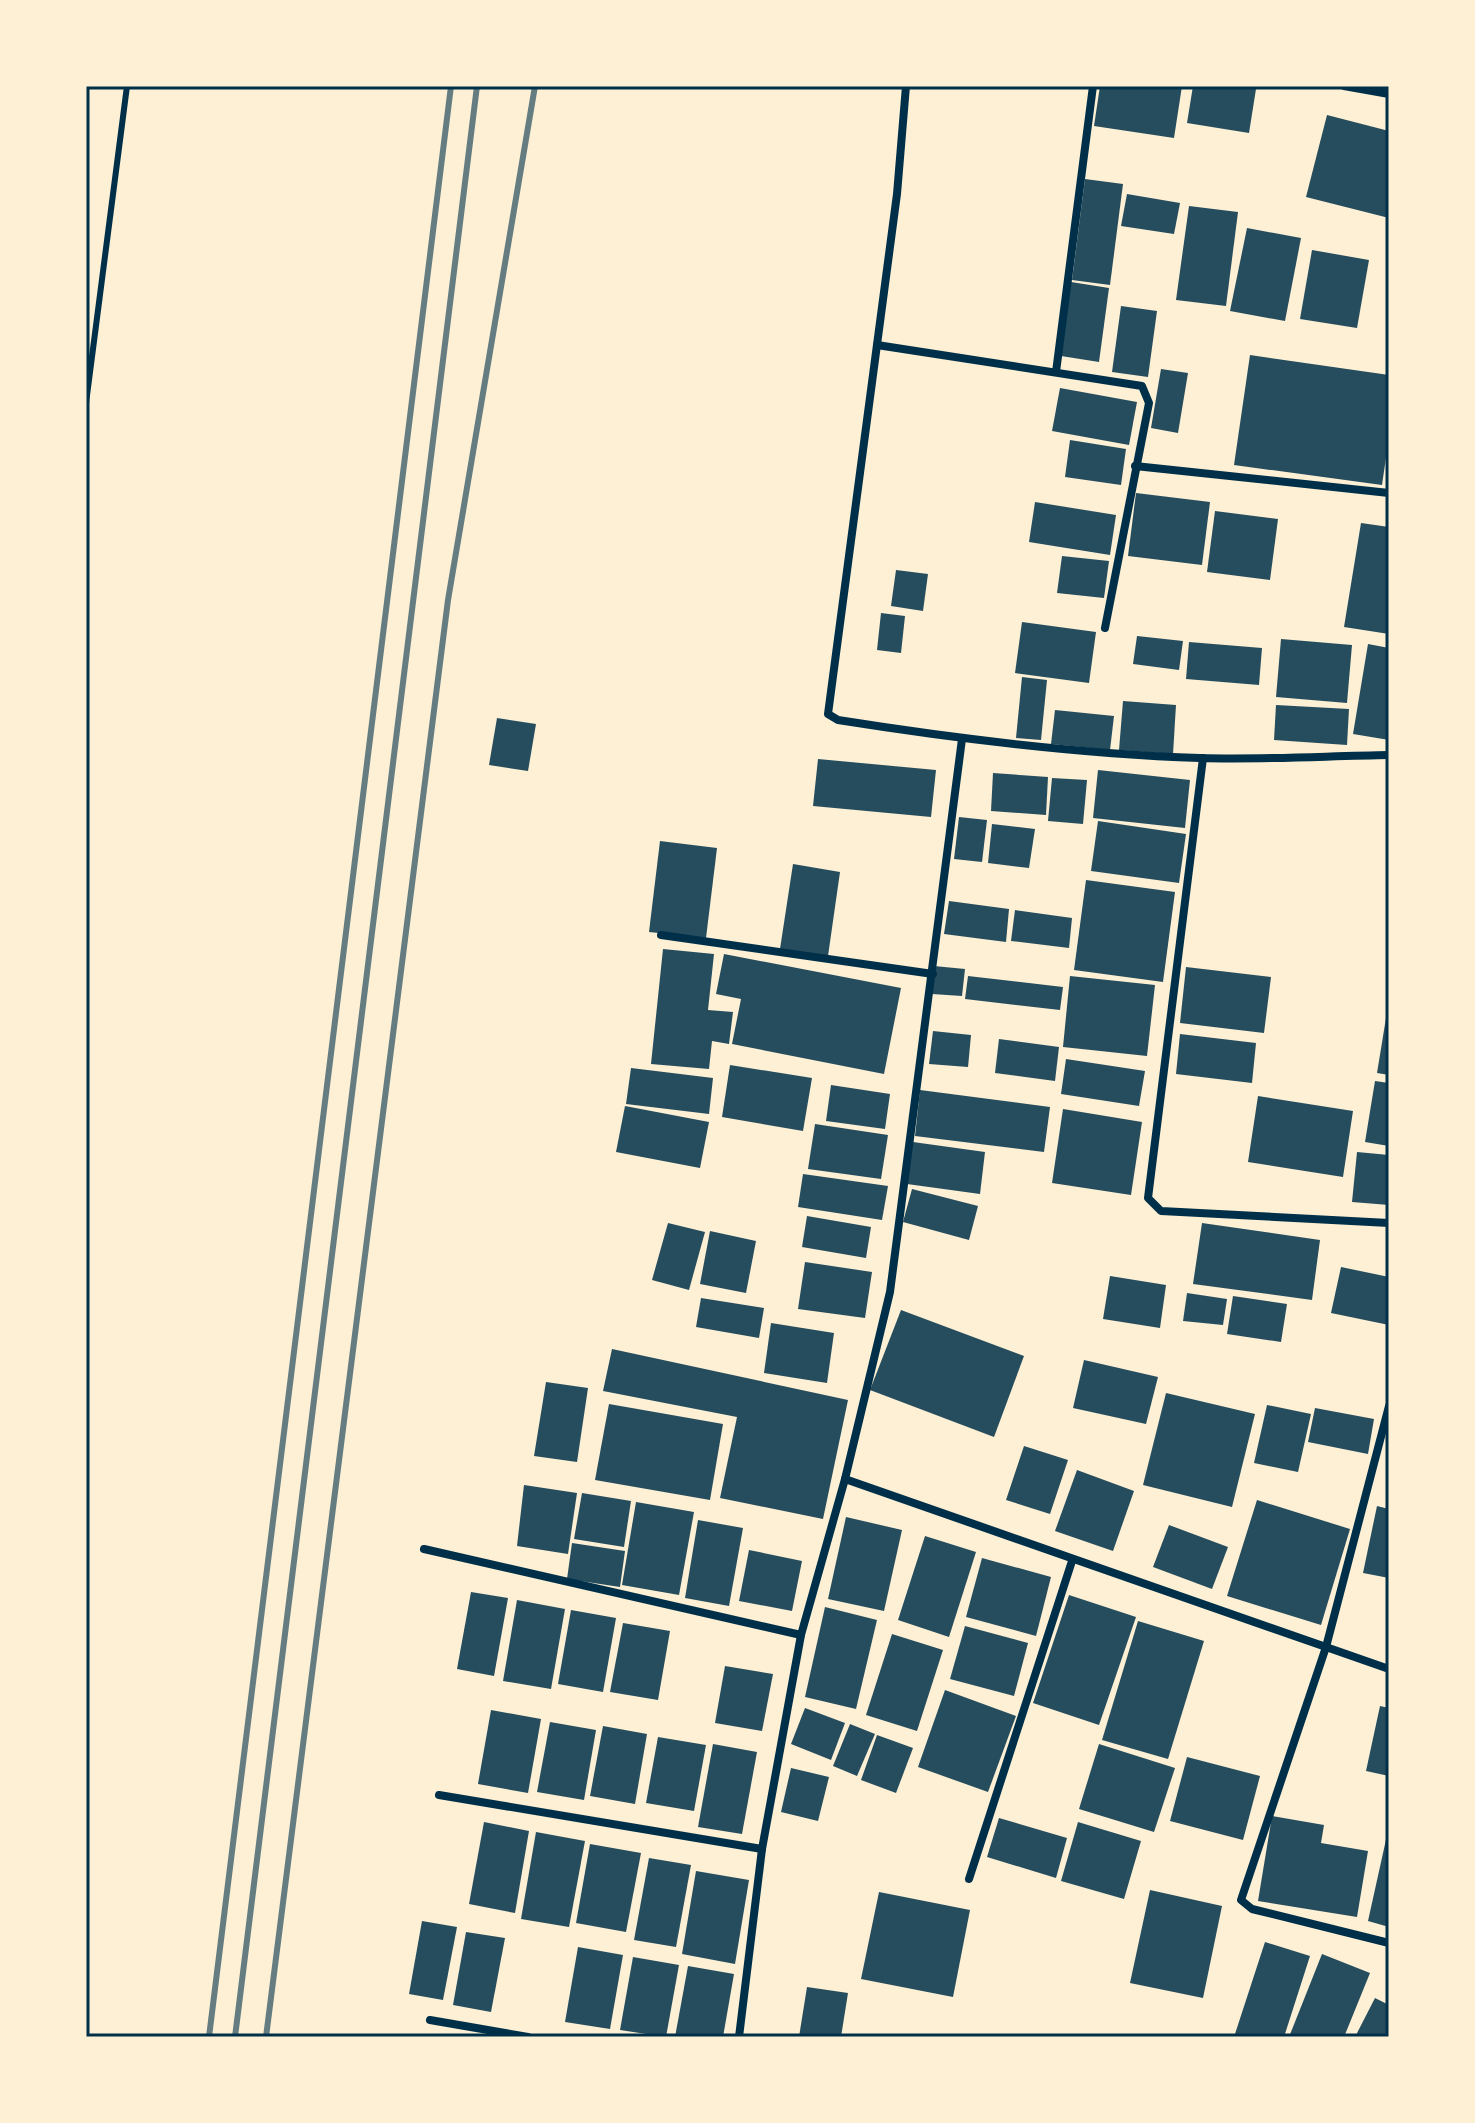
<svg xmlns="http://www.w3.org/2000/svg" width="1475" height="2123" font-family="Manrope,sans-serif">
<style>
.building{fill:#264d5e}
.lines{fill:none;stroke-linecap:round;stroke-linejoin:round}
.service{stroke:#003049;stroke-width:6}
.minor{stroke:#003049;stroke-width:8}
.rail{stroke:#657d81;stroke-width:6}
.neatline{fill:none;stroke:#003049;stroke-width:3}
</style>
<rect width="100%" height="100%" fill="#fdf0d5"/>
<!-- building -->
<g class="building">
<polygon points="1100,86 1182,86 1174,138 1094,126"/>
<polygon points="1193,86 1256,89 1249,133 1187,123"/>
<polygon points="1327,115 1389,131 1389,218 1306,197"/>
<polygon points="1085,179 1123,184 1110,285 1072,280"/>
<polygon points="1127,194 1180,203 1174,234 1121,226"/>
<polygon points="1189,206 1238,212 1226,306 1176,300"/>
<polygon points="1247,228 1301,238 1285,321 1230,311"/>
<polygon points="1312,250 1369,260 1357,328 1300,319"/>
<polygon points="1071,282 1109,288 1099,362 1061,356"/>
<polygon points="1121,306 1157,311 1148,377 1112,372"/>
<polygon points="1250,355 1389,375 1389,437 1382,485 1234,465"/>
<polygon points="1161,369 1188,373 1178,433 1151,428"/>
<polygon points="1060,388 1137,402 1129,445 1052,431"/>
<polygon points="1070,440 1126,449 1121,485 1065,477"/>
<polygon points="1136,493 1210,502 1202,565 1128,556"/>
<polygon points="1035,502 1116,515 1110,555 1029,542"/>
<polygon points="1215,511 1278,519 1270,580 1207,572"/>
<polygon points="1361,523 1389,527 1389,634 1344,627"/>
<polygon points="1062,556 1109,561 1104,598 1057,593"/>
<polygon points="896,570 928,574 923,611 891,606"/>
<polygon points="881,613 905,616 901,653 877,650"/>
<polygon points="1022,622 1096,632 1089,683 1015,673"/>
<polygon points="1137,636 1183,641 1179,670 1133,664"/>
<polygon points="1281,639 1352,645 1347,703 1276,697"/>
<polygon points="1189,642 1262,648 1259,685 1186,679"/>
<polygon points="1368,644 1389,648 1389,740 1353,734"/>
<polygon points="1022,677 1047,680 1041,740 1016,738"/>
<polygon points="1123,701 1176,705 1173,754 1119,750"/>
<polygon points="1276,705 1349,709 1347,745 1274,740"/>
<polygon points="1055,710 1114,716 1110,750 1051,744"/>
<polygon points="497,718 536,724 528,771 489,765"/>
<polygon points="818,759 936,770 931,817 813,806"/>
<polygon points="1098,770 1190,780 1185,828 1093,818"/>
<polygon points="993,773 1048,777 1046,815 991,811"/>
<polygon points="1052,778 1087,780 1083,824 1048,821"/>
<polygon points="959,817 987,820 982,862 954,859"/>
<polygon points="1098,821 1186,834 1179,883 1091,871"/>
<polygon points="992,824 1035,829 1029,868 988,863"/>
<polygon points="660,841 717,848 706,938 649,932"/>
<polygon points="793,864 840,872 828,956 780,949"/>
<polygon points="1086,880 1175,892 1163,982 1074,970"/>
<polygon points="949,901 1009,909 1006,942 944,934"/>
<polygon points="1015,910 1072,918 1069,948 1011,941"/>
<polygon points="663,949 714,954 708,1010 733,1012 729,1044 712,1041 709,1069 651,1064"/>
<polygon points="724,954 901,988 884,1074 732,1044 741,999 716,994"/>
<polygon points="934,966 965,969 962,996 932,994"/>
<polygon points="1186,967 1271,977 1264,1033 1180,1023"/>
<polygon points="968,976 1063,987 1060,1010 965,999"/>
<polygon points="1070,976 1155,985 1147,1056 1063,1047"/>
<polygon points="1386,1018 1389,1019 1389,1075 1377,1073"/>
<polygon points="933,1031 971,1035 968,1067 929,1064"/>
<polygon points="1180,1034 1256,1043 1252,1083 1176,1074"/>
<polygon points="999,1039 1059,1047 1055,1081 995,1073"/>
<polygon points="1066,1059 1145,1071 1139,1106 1061,1094"/>
<polygon points="730,1065 812,1078 803,1131 722,1117"/>
<polygon points="631,1068 713,1078 709,1114 626,1104"/>
<polygon points="1375,1081 1389,1083 1389,1146 1365,1142"/>
<polygon points="831,1085 890,1094 885,1129 826,1121"/>
<polygon points="920,1090 1050,1107 1044,1152 915,1136"/>
<polygon points="1258,1096 1353,1111 1343,1177 1248,1162"/>
<polygon points="625,1106 709,1122 700,1168 616,1152"/>
<polygon points="1063,1109 1142,1122 1131,1195 1052,1183"/>
<polygon points="815,1124 888,1135 881,1179 808,1169"/>
<polygon points="913,1142 985,1152 980,1194 907,1184"/>
<polygon points="1357,1152 1389,1155 1389,1205 1352,1202"/>
<polygon points="803,1174 888,1186 882,1220 798,1207"/>
<polygon points="912,1189 978,1206 969,1240 903,1222"/>
<polygon points="807,1216 871,1227 866,1258 802,1247"/>
<polygon points="668,1223 705,1232 689,1290 652,1280"/>
<polygon points="1202,1223 1320,1240 1312,1300 1193,1284"/>
<polygon points="710,1231 756,1241 746,1293 700,1284"/>
<polygon points="805,1262 872,1272 865,1318 798,1309"/>
<polygon points="1341,1267 1389,1277 1389,1325 1331,1313"/>
<polygon points="1110,1276 1166,1285 1160,1328 1103,1319"/>
<polygon points="1187,1293 1227,1299 1223,1325 1183,1321"/>
<polygon points="1233,1296 1287,1304 1281,1342 1227,1334"/>
<polygon points="701,1298 764,1308 759,1338 696,1327"/>
<polygon points="901,1310 1024,1356 994,1437 870,1390"/>
<polygon points="771,1323 834,1333 827,1383 764,1373"/>
<polygon points="612,1349 848,1400 823,1519 720,1498 737,1417 603,1391"/>
<polygon points="1084,1360 1158,1377 1146,1424 1073,1408"/>
<polygon points="546,1382 588,1388 577,1462 534,1456"/>
<polygon points="1166,1393 1255,1414 1232,1507 1143,1485"/>
<polygon points="609,1404 723,1424 710,1500 595,1480"/>
<polygon points="1267,1405 1311,1414 1298,1472 1254,1463"/>
<polygon points="1315,1408 1374,1419 1368,1454 1308,1442"/>
<polygon points="1024,1446 1068,1460 1050,1514 1006,1500"/>
<polygon points="1077,1470 1134,1491 1113,1551 1055,1531"/>
<polygon points="524,1485 577,1493 568,1554 517,1546"/>
<polygon points="582,1493 631,1501 624,1547 574,1539"/>
<polygon points="1257,1500 1350,1529 1321,1625 1227,1596"/>
<polygon points="636,1502 694,1512 679,1595 622,1585"/>
<polygon points="1377,1506 1389,1509 1389,1578 1363,1573"/>
<polygon points="846,1517 902,1530 884,1611 828,1599"/>
<polygon points="698,1520 743,1528 729,1606 685,1598"/>
<polygon points="1169,1525 1228,1547 1212,1589 1153,1567"/>
<polygon points="925,1536 976,1552 949,1637 898,1620"/>
<polygon points="572,1543 625,1551 620,1587 567,1579"/>
<polygon points="749,1550 802,1561 792,1611 739,1601"/>
<polygon points="982,1558 1051,1577 1036,1636 966,1617"/>
<polygon points="471,1592 508,1598 494,1676 457,1669"/>
<polygon points="1069,1595 1136,1617 1099,1725 1033,1703"/>
<polygon points="517,1600 565,1609 551,1689 503,1681"/>
<polygon points="825,1607 877,1620 856,1709 805,1697"/>
<polygon points="571,1610 616,1618 603,1692 558,1684"/>
<polygon points="1138,1621 1204,1641 1168,1759 1102,1740"/>
<polygon points="623,1623 670,1631 658,1700 610,1692"/>
<polygon points="965,1626 1028,1643 1014,1696 950,1679"/>
<polygon points="892,1634 943,1650 917,1731 866,1715"/>
<polygon points="725,1666 773,1674 762,1731 715,1723"/>
<polygon points="945,1690 1016,1716 988,1792 918,1767"/>
<polygon points="1380,1706 1389,1708 1389,1776 1366,1771"/>
<polygon points="805,1708 845,1723 831,1760 791,1744"/>
<polygon points="491,1710 541,1719 528,1793 478,1784"/>
<polygon points="550,1722 596,1730 584,1800 537,1792"/>
<polygon points="850,1724 875,1734 857,1776 833,1766"/>
<polygon points="603,1726 647,1734 635,1804 590,1796"/>
<polygon points="877,1735 913,1748 896,1793 861,1780"/>
<polygon points="658,1737 706,1745 694,1811 646,1803"/>
<polygon points="713,1744 757,1752 742,1834 698,1827"/>
<polygon points="1099,1744 1175,1768 1154,1832 1079,1809"/>
<polygon points="1187,1757 1260,1776 1243,1840 1170,1821"/>
<polygon points="791,1768 829,1777 818,1821 781,1812"/>
<polygon points="1272,1816 1324,1825 1321,1843 1368,1851 1357,1917 1258,1901"/>
<polygon points="999,1818 1067,1838 1056,1878 987,1857"/>
<polygon points="484,1822 529,1831 515,1913 469,1904"/>
<polygon points="1078,1822 1141,1841 1124,1899 1061,1881"/>
<polygon points="1389,1826 1389,1927 1368,1921"/>
<polygon points="536,1832 585,1841 569,1927 521,1919"/>
<polygon points="590,1844 641,1853 626,1932 576,1923"/>
<polygon points="649,1858 691,1865 676,1947 634,1940"/>
<polygon points="696,1871 749,1880 735,1964 682,1954"/>
<polygon points="1150,1890 1222,1906 1203,1998 1130,1983"/>
<polygon points="879,1892 970,1910 953,1997 861,1979"/>
<polygon points="422,1921 457,1927 443,2000 409,1994"/>
<polygon points="466,1932 505,1938 491,2012 453,2005"/>
<polygon points="1265,1942 1310,1956 1284,2037 1234,2037"/>
<polygon points="578,1947 623,1955 610,2029 565,2022"/>
<polygon points="1322,1954 1370,1973 1344,2037 1289,2037"/>
<polygon points="633,1957 679,1965 666,2037 620,2030"/>
<polygon points="688,1966 734,1974 723,2037 675,2037"/>
<polygon points="807,1987 848,1993 841,2037 799,2037"/>
<polygon points="1375,1998 1389,2005 1389,2037 1355,2037"/>
</g>
<g class="lines">
<!-- service -->
<polyline class="service" points="86,403 127,86"/>
<!-- minor -->
<g class="minor">
<path d="M906,86L897,194L828,714L838,720C958,739 1079,754 1200,758C1263,760 1326,756 1389,755"/>
<polyline points="1344,86 1389,94"/>
<polyline points="877,345 1142,386 1149,403 1105,628"/>
<polyline points="1056,372 1093,86"/>
<polyline points="1135,466 1389,493"/>
<polyline points="1203,758 1148,1198 1161,1211 1389,1223"/>
<polyline points="661,935 933,974"/>
<polyline points="1389,1406 1326,1647 1389,1669"/>
<polyline points="845,1479 890,1292 962,739"/>
<polyline points="424,1549 801,1635 845,1479 1326,1647 1241,1900 1252,1909 1389,1943"/>
<polyline points="439,1795 762,1849"/>
<polyline points="969,1879 1072,1561"/>
<polyline points="430,2020 528,2037"/>
<polyline points="739,2037 762,1849 801,1635"/>
</g>
<!-- rail -->
<g class="rail">
<polyline points="209,2037 451,86"/>
<polyline points="235,2037 477,86"/>
<polyline points="266,2037 448,600 535,86"/>
</g>
</g>
<!-- border -->
<rect width="1475" height="2123" fill="none" stroke="#fdf0d5" stroke-width="176"/>
<rect x="88" y="88" width="1299" height="1947" class="neatline"/>
</svg>
